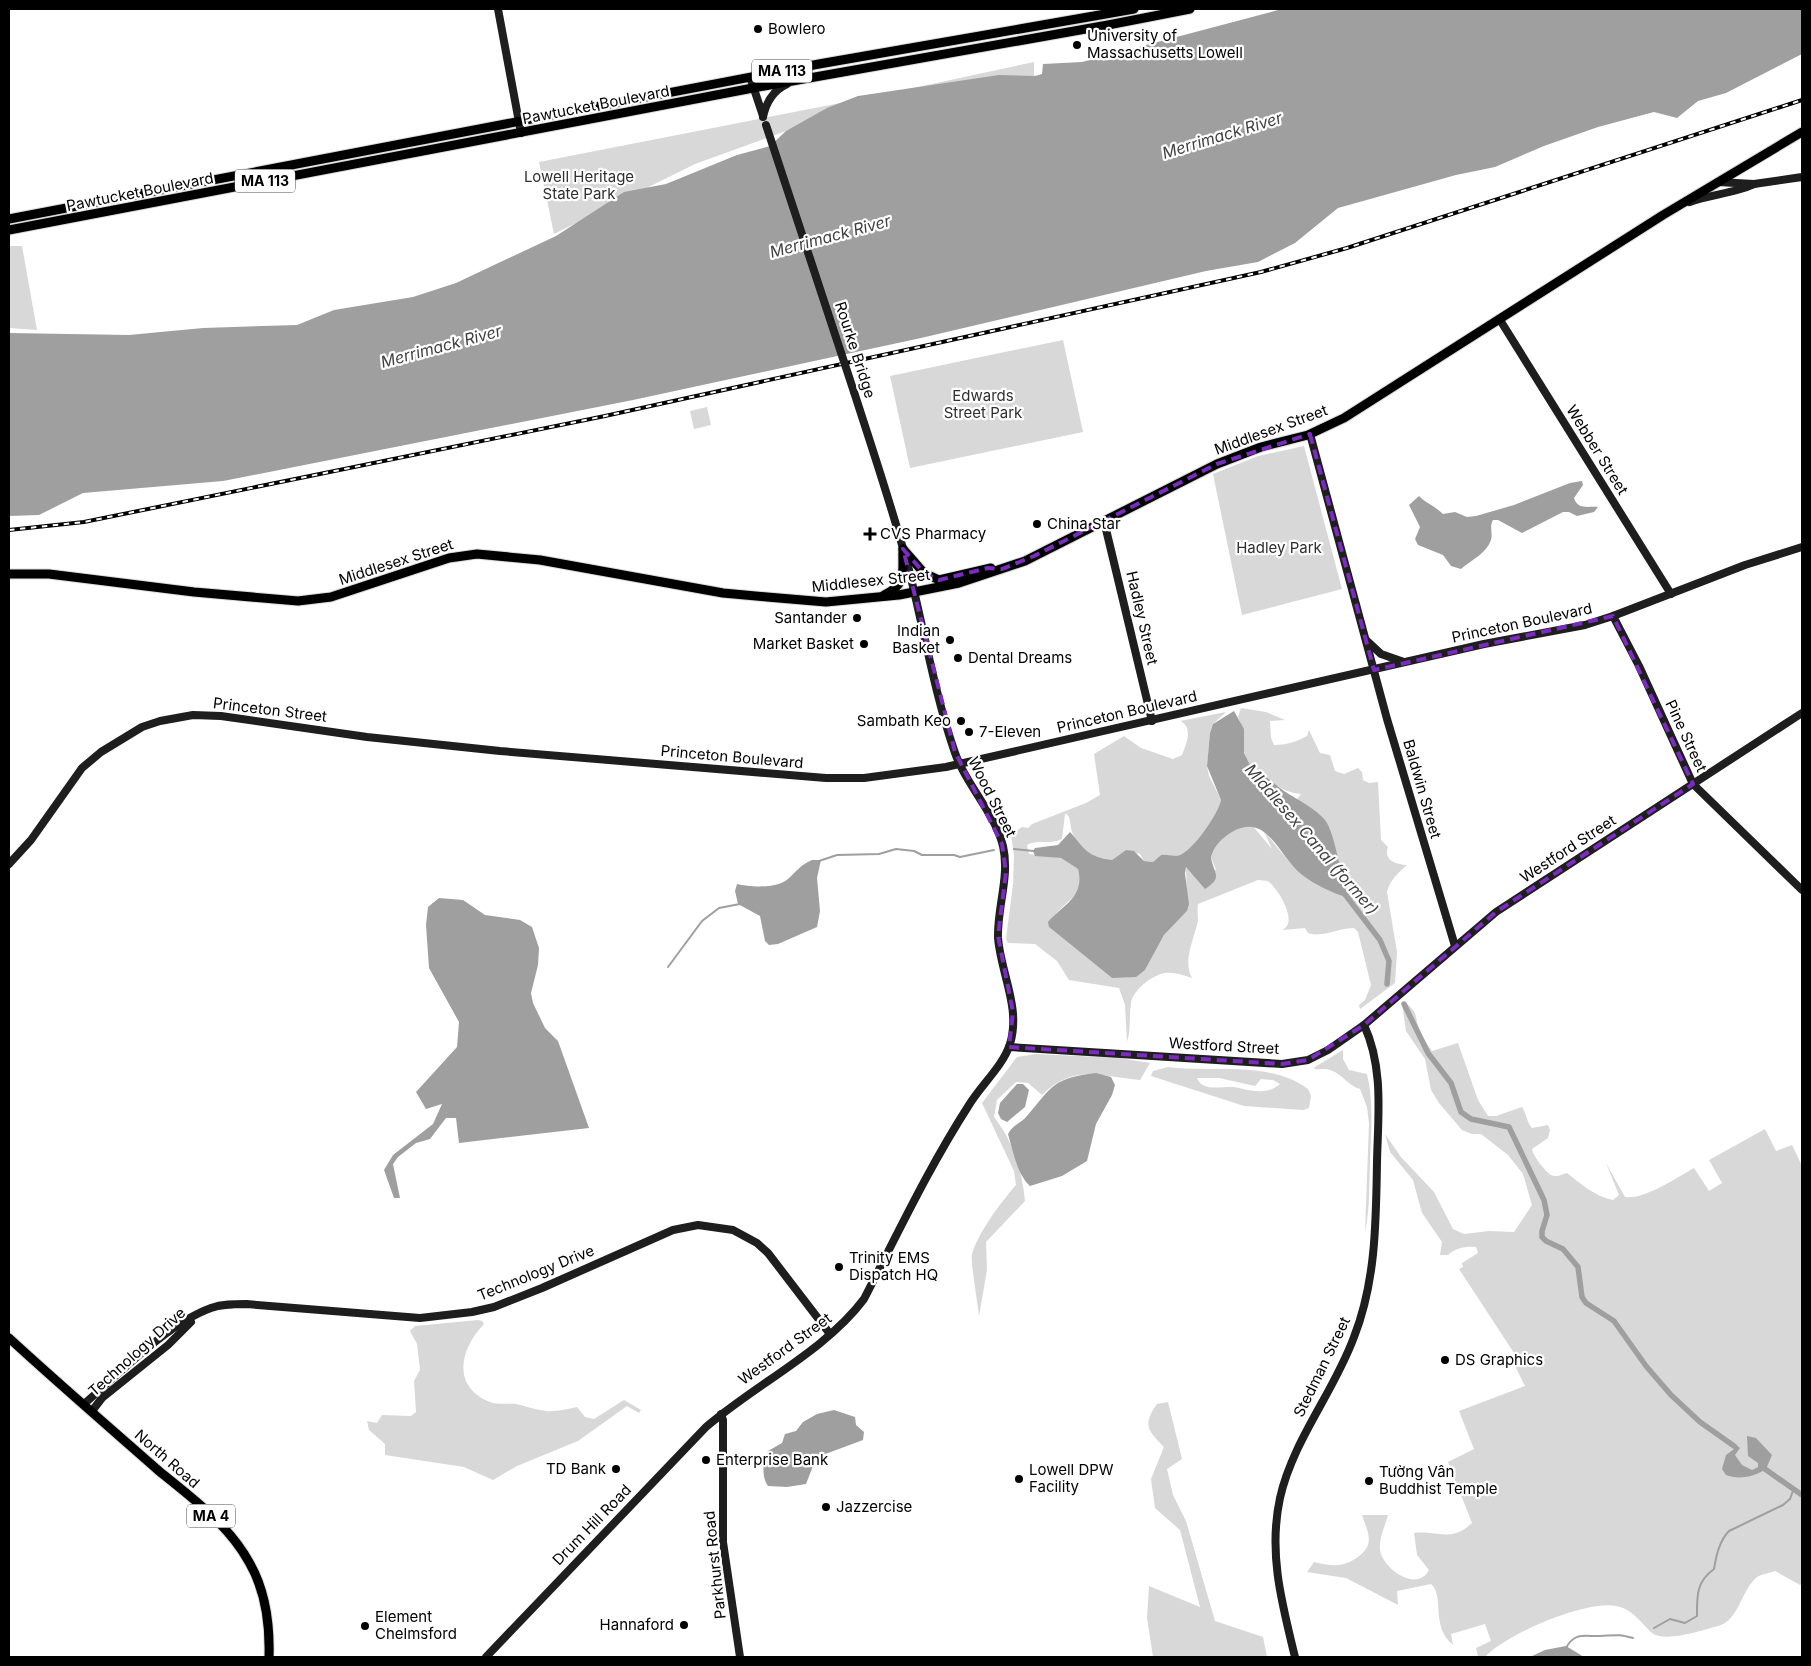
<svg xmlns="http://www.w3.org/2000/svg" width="1811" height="1666" font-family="Inter,sans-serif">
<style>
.green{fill:#d8d8d8;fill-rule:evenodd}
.water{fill:#9f9f9f}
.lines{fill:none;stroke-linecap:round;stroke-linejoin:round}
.stream{stroke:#9f9f9f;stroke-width:2}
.canal{stroke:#9f9f9f;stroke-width:5.5}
.primary-casing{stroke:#dbdbdb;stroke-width:11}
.secondary{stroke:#1e1e1e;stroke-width:8}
.primary{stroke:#000;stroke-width:9}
.rail-casing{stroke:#000;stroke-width:4}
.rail{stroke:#fff;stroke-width:2;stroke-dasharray:5.5;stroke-linecap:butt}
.secondary-bridge{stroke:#1e1e1e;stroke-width:8}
.marked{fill:none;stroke:#7b2cbf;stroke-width:4;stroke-dasharray:10 6;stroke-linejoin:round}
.poi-dot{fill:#000;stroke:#fff;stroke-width:2}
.labels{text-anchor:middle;stroke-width:4.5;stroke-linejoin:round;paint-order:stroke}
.shield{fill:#fff;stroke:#4c4c4c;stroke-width:1}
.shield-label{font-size:14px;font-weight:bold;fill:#000}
.poi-label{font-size:15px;fill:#000;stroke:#fff;text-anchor:start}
.street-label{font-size:15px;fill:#000;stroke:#fff}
.park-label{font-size:15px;fill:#2f2f2f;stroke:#fff}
.water-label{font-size:16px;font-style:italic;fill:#404040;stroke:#fff}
</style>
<rect width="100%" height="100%" fill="#fff"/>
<!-- green -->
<g class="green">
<polygon points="1034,62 1034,78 808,123 695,164 554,234 539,162 871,97"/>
<polygon points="9,246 22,246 37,330 9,328"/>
<polygon points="1063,340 1083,432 910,468 890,376"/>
<polygon points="707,407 711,425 694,429 690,411"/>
<polygon points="1304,446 1342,589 1242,615 1213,474 1258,456"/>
<path d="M1241,708L1266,712L1285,720L1270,721L1271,738L1274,745C1286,745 1296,742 1307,736L1309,730L1320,753L1330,755L1335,771L1344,774L1358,768L1362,772L1363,780L1369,783L1378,782L1381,840L1388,847C1383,861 1397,864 1407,865C1398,873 1390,880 1387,892L1397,952L1395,983L1360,1009L1359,1005L1365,1000L1371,985L1358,932L1354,928C1338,928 1323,938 1308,933L1305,928L1283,930C1284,928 1287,927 1288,924C1292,912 1277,888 1268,881L1258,880L1198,904C1197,910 1198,915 1198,920C1195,938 1182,960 1192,978C1183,975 1173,972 1165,973C1152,975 1133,990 1131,1003C1129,1016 1131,1030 1127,1042L1125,1005L1119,988L1069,980L1057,961L1035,944L1008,943L1006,939L1013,884L1014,855L1011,835L1022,827L1028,828L1032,824L1086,803L1100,795L1094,754L1124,736L1141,748L1173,759L1182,755C1186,745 1194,727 1180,721L1226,712L1213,724L1210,733L1207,766L1209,776L1221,800C1218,814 1194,849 1180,855C1176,857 1167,854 1161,855L1153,862L1144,861L1140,854L1126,850L1112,860C1094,857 1078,852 1072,832C1070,826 1071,819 1067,814H1065L1062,839C1050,845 1037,839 1027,845L1029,854L1061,858L1078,869C1085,895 1071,896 1057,913C1053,917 1051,922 1049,927L1112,978L1145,970L1164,935L1187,911L1186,866L1191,870H1216L1211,857C1217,840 1233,827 1252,825L1272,849L1263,829C1288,862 1307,886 1349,897L1336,856L1317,813L1297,799L1301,794C1286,793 1274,785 1264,774C1255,766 1249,771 1245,756C1241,741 1245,731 1238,717Z"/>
<path d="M1406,1003C1418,1013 1415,1016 1419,1030C1421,1037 1428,1045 1432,1051L1458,1043L1478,1100L1488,1116H1496L1522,1107C1527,1114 1526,1121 1532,1128L1548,1125L1550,1130L1548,1138L1532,1149C1533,1156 1545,1171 1551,1175C1556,1178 1563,1174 1567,1173C1581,1184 1594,1196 1613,1200L1619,1195L1606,1163L1625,1197C1644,1200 1676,1178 1694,1168L1709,1191L1722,1183L1709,1160L1765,1129L1776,1151L1792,1145L1802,1166V1586L1775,1571C1770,1573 1762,1574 1757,1577C1741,1590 1739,1621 1718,1626C1703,1630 1665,1643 1652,1633C1640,1622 1633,1609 1616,1606C1586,1600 1506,1634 1485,1657H1478L1476,1648L1491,1641L1485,1624L1451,1634L1453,1645C1430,1626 1445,1596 1431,1584L1397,1591L1398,1605L1346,1578L1307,1572L1314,1562C1331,1566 1343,1568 1358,1557C1362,1554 1366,1550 1368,1545C1371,1536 1365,1524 1362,1515H1388C1385,1527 1379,1537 1380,1550C1383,1569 1417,1593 1429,1570L1417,1555L1414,1533C1438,1530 1451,1543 1472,1523L1448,1462L1474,1449L1459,1411L1525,1386L1514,1364V1353L1459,1269L1463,1267L1462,1263L1478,1253L1476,1247C1466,1246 1455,1248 1448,1255H1440L1442,1242L1422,1213L1413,1180L1390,1152L1385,1134L1401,1157L1434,1192L1453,1229L1464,1234L1489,1231L1514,1232L1532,1205L1523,1174L1508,1155L1481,1134H1472L1462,1130L1439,1103L1431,1090L1425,1059L1406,1031L1402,1004Z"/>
<path d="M1343,1050V1059L1349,1070L1367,1074C1374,1102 1371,1133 1370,1162C1369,1185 1370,1209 1365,1232L1369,1124L1367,1107L1360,1089C1348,1086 1343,1074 1330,1070C1325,1068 1320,1070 1314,1069L1315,1067Z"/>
<path d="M1036,1054L1119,1058L1150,1063L1140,1080C1101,1077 1075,1063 1042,1095L1028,1083L1016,1082L997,1100L994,1117C1013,1141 1022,1170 1025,1201L986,1242L987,1270L979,1316C978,1304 970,1260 972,1254C978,1233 1001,1202 1016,1185L1014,1171L982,1103L1017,1057Z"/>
<path d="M1168,1067C1213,1073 1269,1060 1308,1089L1311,1096L1309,1108L1303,1110L1244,1106L1151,1076L1153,1071ZM1197,1078H1219L1255,1086L1261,1079L1273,1080L1280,1084C1268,1095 1252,1091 1239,1088C1226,1084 1203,1094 1197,1078Z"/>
<path d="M478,1320L482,1321L484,1324C460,1349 451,1386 490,1402C497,1405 508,1403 516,1404C526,1406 536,1410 546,1411C556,1412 567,1409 577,1407L585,1417L594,1419L624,1400L641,1410L639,1413L627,1406L578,1441L517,1466L493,1480L464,1467L385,1455V1444L369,1430L367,1421L377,1423L382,1415L411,1416L416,1412L414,1381L420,1370L417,1344L410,1331L415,1326Z"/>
<path d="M1168,1402L1182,1459L1167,1469L1173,1495L1186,1521L1215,1621L1263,1637L1267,1657H1153L1147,1618L1149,1586L1200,1607L1180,1530L1155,1508L1151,1479L1164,1447C1148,1431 1142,1425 1157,1404Z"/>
</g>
<!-- water -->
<g class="water">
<polygon points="1282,9 1802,9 1802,54 1726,93 1698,101 1677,118 1654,112 1598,127 1544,146 1495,167 1456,175 1338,208 1295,243 1258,262 1206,271 921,338 633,400 223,481 83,493 39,515 9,516 9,333 129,335 203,328 297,325 334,310 413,297 456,283 556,236 624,192 666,184 737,155 770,146 786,131 827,108 858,96 999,75 1035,76 1042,74 1043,64 1082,62"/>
<path d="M1582,481L1583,485L1574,498C1578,510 1587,506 1598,507L1594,512L1577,516L1569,512H1563L1522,533L1498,520H1493C1489,526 1493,533 1491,540C1486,554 1471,560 1461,569L1451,566L1443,555L1418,545L1415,539L1420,527L1409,505L1419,496C1427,504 1435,506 1443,514L1455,512L1467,517L1476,516L1514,505L1570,483Z"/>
<path d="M1234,711L1244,729V753L1252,769C1264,773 1273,783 1284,791C1296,799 1315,808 1325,820C1336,835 1340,877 1349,898C1332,893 1315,885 1301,874C1278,855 1267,812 1232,832C1221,839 1215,845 1211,857C1213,873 1224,877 1205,889L1186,867L1185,874L1189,904L1187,911L1164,935L1145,970L1136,977L1112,978L1049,927L1048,922C1064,904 1085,897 1078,869L1061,858L1035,856L1033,851L1035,848L1058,845L1070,832C1086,850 1086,856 1112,860L1126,850L1134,851L1144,861L1153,862L1161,855C1167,854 1176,857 1180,855C1194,849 1218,814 1221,800L1207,766L1210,733L1213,724Z"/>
<path d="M812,860H821L817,878L820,911L817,927L778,944L769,945L765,941L760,916L738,904L735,891L737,884C750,887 777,889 788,879C797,871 800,865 812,860Z"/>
<polygon points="439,898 463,900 485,915 520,920 532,927 539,948 538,965 531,993 533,1003 545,1028 558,1041 589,1128 459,1143 456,1118 446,1118 430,1139 416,1143 398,1157 393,1164 400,1198 394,1198 384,1170 393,1155 433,1124 442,1104 426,1109 416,1092 457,1047 459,1022 429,968 426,925 428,907"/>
<path d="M1096,1073L1111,1077L1115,1085L1112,1095L1096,1124L1087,1161L1062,1176L1030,1186C1017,1174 1013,1151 1008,1134C1013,1125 1021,1123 1027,1116C1053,1085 1054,1078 1096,1073Z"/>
<polygon points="1017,1084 1023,1084 1029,1090 1025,1107 1007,1122 1001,1119 998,1113 1000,1103"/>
<path d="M834,1410L855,1417L856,1425L864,1432L863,1440L820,1456L813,1466L806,1484L787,1487L768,1486C761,1477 763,1460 768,1451L782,1443L785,1434L796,1431L803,1422L817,1414Z"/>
<path d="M1747,1436L1756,1438L1772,1455L1766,1469C1754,1477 1739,1480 1726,1475L1722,1469L1726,1455L1734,1449V1443L1740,1448L1735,1455L1742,1465L1752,1470L1758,1467V1463L1748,1456Z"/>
<polygon points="1566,1646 1584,1657 1530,1657 1545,1650"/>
</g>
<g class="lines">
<!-- stream -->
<g class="stream">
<polyline points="1014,849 1034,851"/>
<polyline points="819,861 837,855 879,854 896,849 914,851 922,855 954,855 960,857 994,850"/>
<polyline points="668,967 702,921 719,908 740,904"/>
<path d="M1654,1628L1670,1619L1685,1623L1697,1616C1697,1596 1696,1582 1714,1569C1716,1557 1719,1541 1729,1531L1783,1505L1790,1499L1794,1488"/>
<path d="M1566,1648C1575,1631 1586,1637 1601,1636C1617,1635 1618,1634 1633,1638"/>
</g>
<!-- canal -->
<g class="canal">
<polyline points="1344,893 1380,940 1389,961 1387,984"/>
<polyline points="1404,1004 1428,1053 1451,1083 1461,1112 1471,1119 1509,1127 1544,1200 1547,1215 1542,1231 1542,1237 1546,1241 1563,1249 1578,1267 1582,1297 1586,1303 1614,1321 1646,1366 1671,1395 1700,1422 1734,1446"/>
<polyline points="1765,1469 1802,1495"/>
</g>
<!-- primary casing -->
<g class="primary-casing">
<g id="primary">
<polyline points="9,219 819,64 1134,9"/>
<polyline points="9,230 753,88 1108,25 1190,9"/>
<polyline points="903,549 924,573 939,580 991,568"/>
<polyline points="9,574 49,574 194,592 298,601 331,597 449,558 477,554 540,560 723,593 767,597 826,602 899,595 959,583 1025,561 1217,464 1261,447 1308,435 1344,418 1663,215 1802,132"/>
<path d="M884,595C908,584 902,571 903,549"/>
<path d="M9,1338C58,1383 109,1427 159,1471C192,1498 228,1524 249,1562C266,1591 270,1624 269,1657"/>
</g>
</g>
<!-- secondary -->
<g class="secondary">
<polyline points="498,9 521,133"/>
<polyline points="750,77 763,116"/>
<path d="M763,117C766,102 774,90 787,84"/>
<polyline points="1718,182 1754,184"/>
<path d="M1690,202C1706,196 1743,191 1754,184L1802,177"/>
<polyline points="1500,320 1671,594"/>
<polyline points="1310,434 1387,719 1455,946"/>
<polyline points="1104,521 1152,721"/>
<polyline points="1613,616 1639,666 1693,784 1802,890"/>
<polyline points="1367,641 1381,654 1404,662"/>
<polyline points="9,864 31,840 82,768 101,752 142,727 160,721 193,715 221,716 367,737 500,751 826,778 864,778 946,767 1484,644 1585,625 1613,616 1745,565 1802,547"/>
<polyline points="1009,1047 1282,1064 1308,1060 1328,1050 1364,1025 1496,912 1802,713"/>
<path d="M84,1404C120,1373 167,1324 211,1308C222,1304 234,1304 246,1304L420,1318L472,1312L494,1307L542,1288L673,1230L698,1225L733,1230L757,1243L768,1253L830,1334"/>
<polyline points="92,1411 102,1398 168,1345 191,1322"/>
<polyline points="721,1414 723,1420 723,1542 740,1657"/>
<path d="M486,1657L706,1427C756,1384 825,1351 864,1299C898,1233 929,1167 969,1105C981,1085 1003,1066 1010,1044C1021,1008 1001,974 998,938C997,907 1010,877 1003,846C994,811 965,784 954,750C934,691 924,630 909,570C893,510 873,451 854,392"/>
<path d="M1295,1657C1282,1604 1268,1553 1280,1498C1293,1440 1334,1392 1354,1337C1376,1281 1376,1221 1377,1162C1378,1116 1384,1068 1364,1025"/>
</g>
<!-- primary -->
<use href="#primary" class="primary"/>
<!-- rail casing -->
<g class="rail-casing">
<polyline id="rail" points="9,530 84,522 605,416 1261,272 1347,248 1802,100"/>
</g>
<!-- rail -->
<use href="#rail" class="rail"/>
<!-- secondary-bridge -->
<polyline class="secondary-bridge" points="766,125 854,392"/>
</g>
<!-- marked area -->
<path class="marked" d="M1310,434L1374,670L1613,616L1693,784L1496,912L1364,1025L1308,1060L1282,1064L1009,1047L1013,1012L998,936L1006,872L1002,844L955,752L903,549L924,573L939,580L988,568L1002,569L1034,556L1217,464Z"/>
<!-- markers -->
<g class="poi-dot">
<circle cx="758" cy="29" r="5"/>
<circle cx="1077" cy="45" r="5"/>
<circle cx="1037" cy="524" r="5"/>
<path d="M867.5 526.5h5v5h5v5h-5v5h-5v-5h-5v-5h5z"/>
<circle cx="857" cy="618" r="5"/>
<circle cx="950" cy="640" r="5"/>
<circle cx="864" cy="644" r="5"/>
<circle cx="958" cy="658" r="5"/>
<circle cx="961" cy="721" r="5"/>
<circle cx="969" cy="732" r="5"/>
<circle cx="839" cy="1267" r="5"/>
<circle cx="1445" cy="1360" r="5"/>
<circle cx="706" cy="1460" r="5"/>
<circle cx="616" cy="1469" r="5"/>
<circle cx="1019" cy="1479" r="5"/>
<circle cx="1369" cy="1481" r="5"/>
<circle cx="826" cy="1507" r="5"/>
<circle cx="684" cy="1625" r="5"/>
<circle cx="365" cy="1626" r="5"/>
</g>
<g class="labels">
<!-- shield labels -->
<g class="shield">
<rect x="752" y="59.5" width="60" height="23" rx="4"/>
<rect x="235" y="169.5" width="60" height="23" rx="4"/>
<rect x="187" y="1504.5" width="48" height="23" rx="4"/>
</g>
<g class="shield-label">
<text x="782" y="76">MA 113</text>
<text x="265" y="186">MA 113</text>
<text x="211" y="1521">MA 4</text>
</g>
<!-- poi labels -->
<g class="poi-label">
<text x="768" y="34">Bowlero</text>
<text x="1087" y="41">University of<tspan x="1087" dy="17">Massachusetts Lowell</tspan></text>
<text x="1047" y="529">China Star</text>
<text x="880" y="539">CVS Pharmacy</text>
<text x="847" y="623" text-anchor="end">Santander</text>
<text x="940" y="636" text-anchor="end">Indian<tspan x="940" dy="17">Basket</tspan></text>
<text x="854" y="649" text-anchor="end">Market Basket</text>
<text x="968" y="663">Dental Dreams</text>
<text x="951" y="726" text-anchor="end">Sambath Keo</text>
<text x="979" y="737">7-Eleven</text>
<text x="849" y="1263">Trinity EMS<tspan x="849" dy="17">Dispatch HQ</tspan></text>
<text x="1455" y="1365">DS Graphics</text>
<text x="716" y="1465">Enterprise Bank</text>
<text x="606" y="1474" text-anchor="end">TD Bank</text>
<text x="1029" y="1475">Lowell DPW<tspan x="1029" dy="17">Facility</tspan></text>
<text x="1379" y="1477">Tường Vân<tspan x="1379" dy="17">Buddhist Temple</tspan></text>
<text x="836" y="1512">Jazzercise</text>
<text x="375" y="1622">Element<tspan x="375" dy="17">Chelmsford</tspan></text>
<text x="674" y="1630" text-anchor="end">Hannaford</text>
</g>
<!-- street labels -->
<g class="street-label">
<text transform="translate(596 105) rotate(-11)" y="5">Pawtucket Boulevard</text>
<text transform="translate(140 192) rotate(-11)" y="5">Pawtucket Boulevard</text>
<text transform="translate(855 350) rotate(72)" y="5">Rourke Bridge</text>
<text transform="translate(1271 430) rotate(-20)" y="5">Middlesex Street</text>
<text transform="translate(1597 450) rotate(58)" y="5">Webber Street</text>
<text transform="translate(396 562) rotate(-18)" y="5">Middlesex Street</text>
<text transform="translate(871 581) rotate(-6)" y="5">Middlesex Street</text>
<text transform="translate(1142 618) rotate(77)" y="5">Hadley Street</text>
<text transform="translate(1522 623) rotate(-12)" y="5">Princeton Boulevard</text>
<text transform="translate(270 710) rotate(7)" y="5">Princeton Street</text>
<text transform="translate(1127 712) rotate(-13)" y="5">Princeton Boulevard</text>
<text transform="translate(1686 736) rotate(65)" y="5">Pine Street</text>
<text transform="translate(732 757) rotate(5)" y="5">Princeton Boulevard</text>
<text transform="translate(1422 789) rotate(74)" y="5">Baldwin Street</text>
<text transform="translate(992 797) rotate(63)" y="5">Wood Street</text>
<text transform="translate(1568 849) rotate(-33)" y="5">Westford Street</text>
<text transform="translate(1224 1046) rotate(3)" y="5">Westford Street</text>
<text transform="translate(536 1273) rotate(-22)" y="5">Technology Drive</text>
<text transform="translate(785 1349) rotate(-36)" y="5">Westford Street</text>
<text transform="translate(137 1352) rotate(-42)" y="5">Technology Drive</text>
<text transform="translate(1322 1367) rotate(-64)" y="5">Stedman Street</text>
<text transform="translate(167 1459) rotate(41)" y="5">North Road</text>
<text transform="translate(592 1525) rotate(-46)" y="5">Drum Hill Road</text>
<text transform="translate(715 1565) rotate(-96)" y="5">Parkhurst Road</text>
</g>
<!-- park labels -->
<g class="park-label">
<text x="579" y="182">Lowell Heritage<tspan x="579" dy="17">State Park</tspan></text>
<text x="983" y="401">Edwards<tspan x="983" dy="17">Street Park</tspan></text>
<text x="1279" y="553">Hadley Park</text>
</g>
<!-- water labels -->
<g class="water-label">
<text transform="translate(1222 135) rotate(-17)" y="6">Merrimack River</text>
<text transform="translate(830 236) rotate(-15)" y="6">Merrimack River</text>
<text transform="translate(441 346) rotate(-15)" y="6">Merrimack River</text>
<text transform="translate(1312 839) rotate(49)" y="6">MIddlesex Canal (former)</text>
</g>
</g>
<!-- border -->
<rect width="1811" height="1666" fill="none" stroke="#000000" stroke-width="20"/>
</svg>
